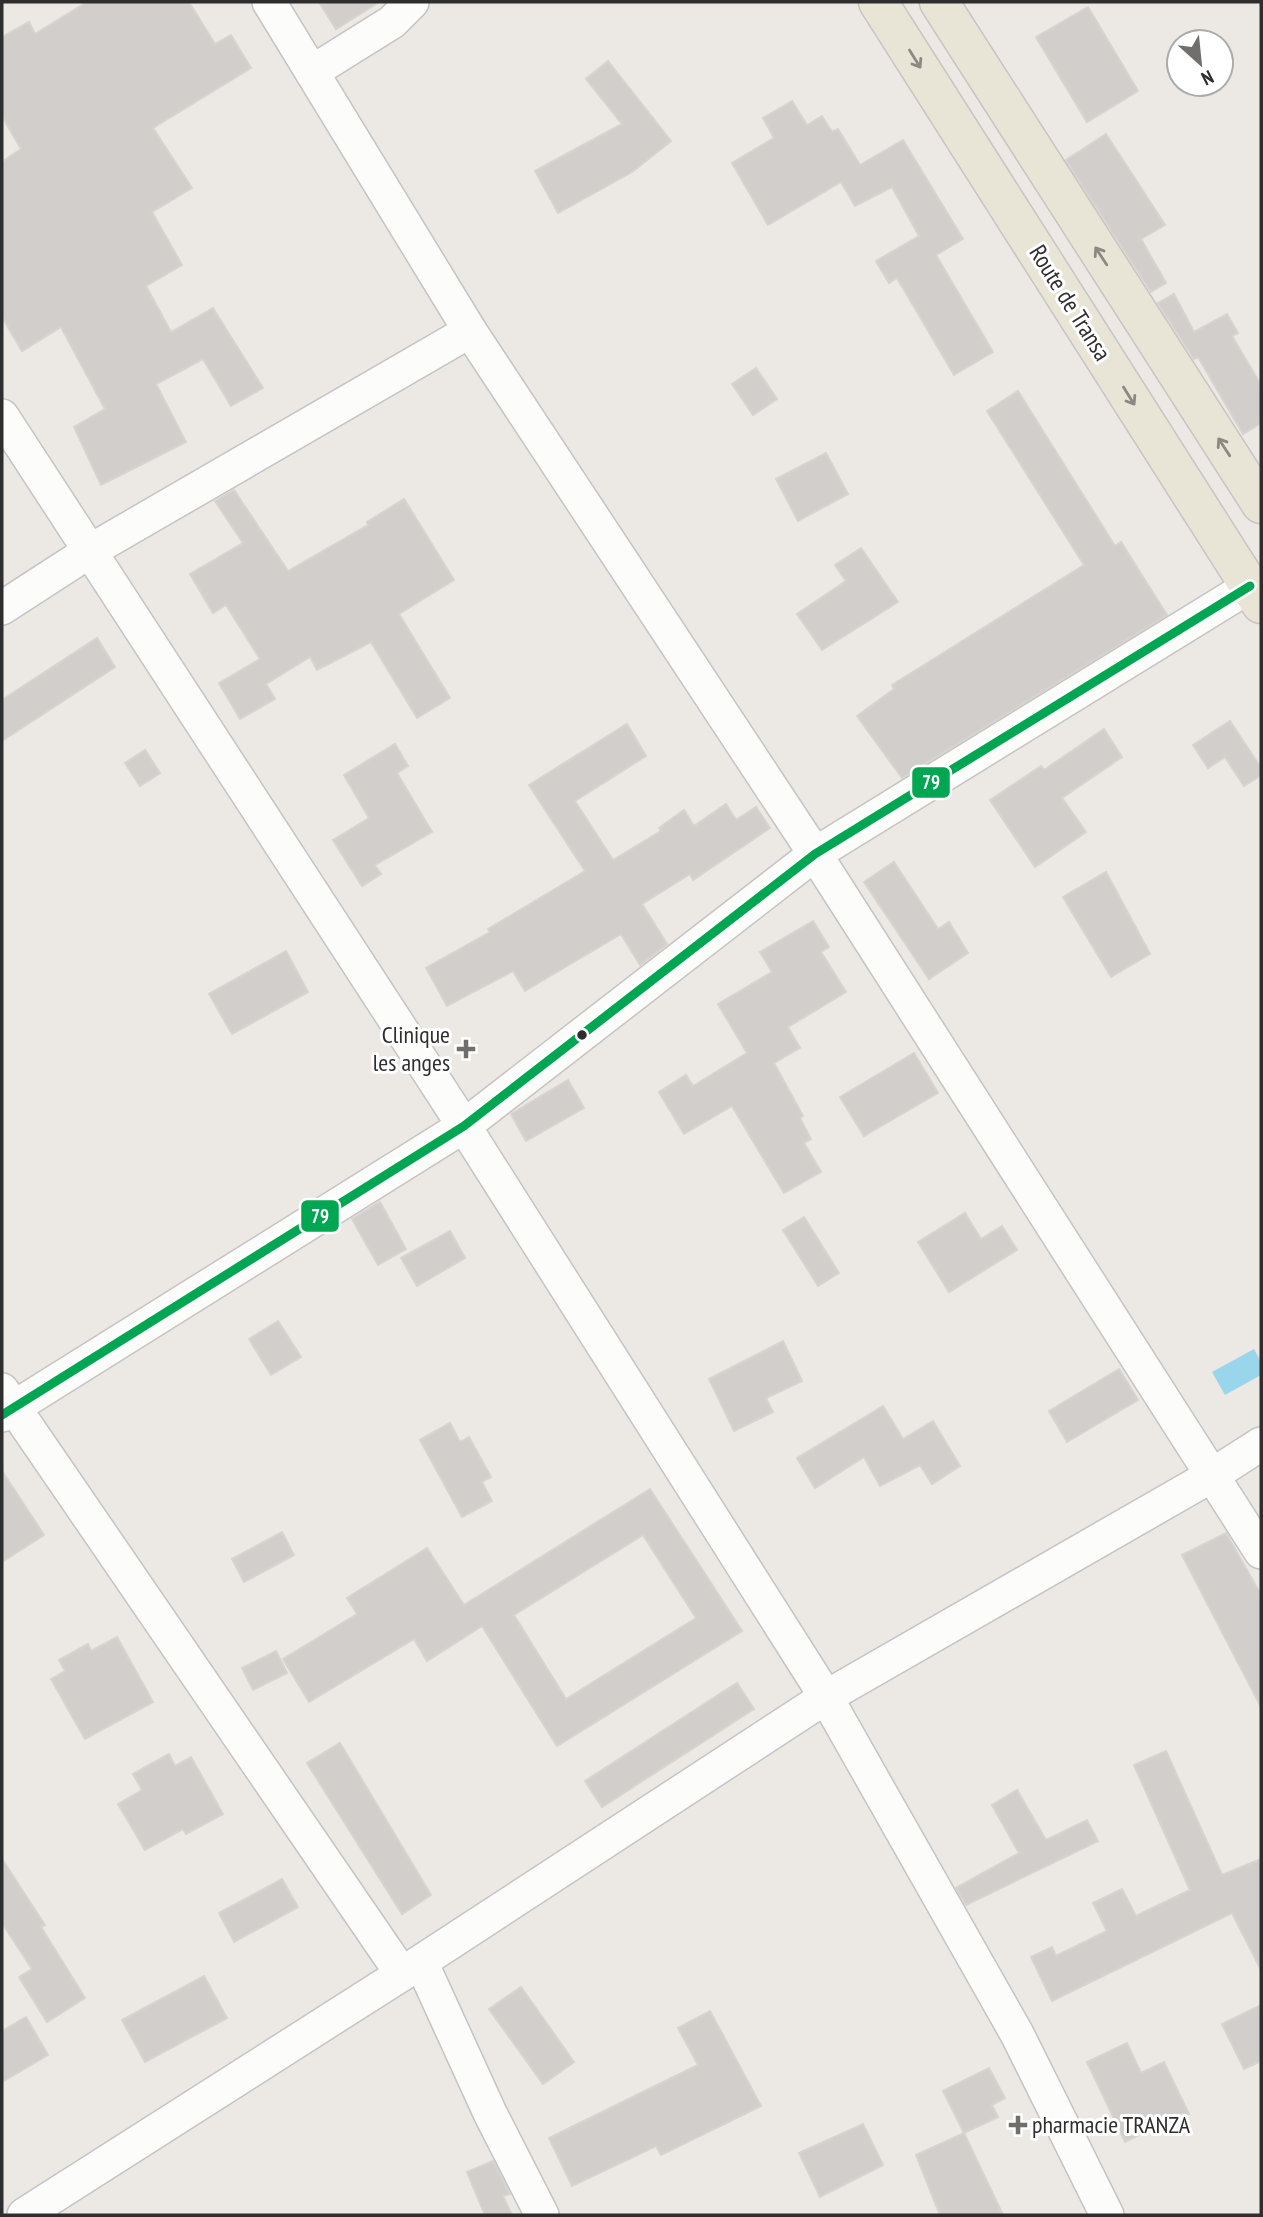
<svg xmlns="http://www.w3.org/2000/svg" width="1263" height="2217" font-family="'PT Sans Narrow',sans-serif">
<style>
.water{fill:#99d6ec}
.building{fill:#d1cecb;stroke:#d7d4d0;stroke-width:2;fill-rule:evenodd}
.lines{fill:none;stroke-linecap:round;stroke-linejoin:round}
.minor-casing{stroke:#c5c4c5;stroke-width:36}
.major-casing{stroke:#c6c5c4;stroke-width:41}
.minor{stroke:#fcfcfb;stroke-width:33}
.major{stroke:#e8e4d6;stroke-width:38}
.bus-1-casing{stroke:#fff;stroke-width:14}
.bus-1{stroke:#00a651;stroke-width:9}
.oneway{stroke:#8b8982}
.bus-dot{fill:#2e2e2e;stroke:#fff;stroke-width:2.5}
.poi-dot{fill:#706f6e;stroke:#fff;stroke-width:2.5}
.labels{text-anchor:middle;stroke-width:6;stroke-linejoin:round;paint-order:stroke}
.street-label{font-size:24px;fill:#2e2e2e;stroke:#fff}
.poi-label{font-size:24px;fill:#2e2e2e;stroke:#fff;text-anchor:end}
.line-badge{stroke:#fff;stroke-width:2.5}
.badge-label{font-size:19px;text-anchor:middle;font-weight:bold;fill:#fff}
</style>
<rect width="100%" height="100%" fill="#ece8e4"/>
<!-- water -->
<polygon class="water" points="1254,1349 1261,1362 1261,1375 1225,1395 1212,1372"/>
<!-- building -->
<g class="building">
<polygon points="87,2 189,2 215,44 231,35 251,68 153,128 192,188 152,212 182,265 146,286 171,332 213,308 263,388 231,406 203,359 156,384 186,442 101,485 74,427 105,409 61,327 22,351 2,317 2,162 21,149 2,116 2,37 29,22 35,34"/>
<polygon points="319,2 379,2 336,29"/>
<polygon points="1088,7 1138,91 1087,122 1036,37"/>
<polygon points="608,61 671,141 632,172 558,213 535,171 622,124 586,79"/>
<polygon points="792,101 807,125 822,116 832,132 838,129 860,165 903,140 963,239 936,255 993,352 954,375 897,278 889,283 876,261 919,236 892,187 855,206 841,182 768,225 732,163 774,138 763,118"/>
<polygon points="1106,134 1165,225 1141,239 1166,283 1151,292 1066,160"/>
<polygon points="1174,294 1194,332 1227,314 1238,333 1232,336 1261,385 1261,423 1243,434 1198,357 1194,359 1158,303"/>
<polygon points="756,368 777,399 753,415 732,384"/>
<polygon points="1018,391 1115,546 1121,542 1167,615 902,778 857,716 894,689 892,685 1084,565 987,411"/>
<polygon points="826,453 848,494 798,521 776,479"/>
<polygon points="234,490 288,571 368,525 367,522 404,499 454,580 399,614 450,698 417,718 371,642 317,670 310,657 266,684 275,699 240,719 219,683 260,659 226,605 213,613 190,574 243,543 215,501"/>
<polygon points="861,548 898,602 822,650 797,614 846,581 835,565"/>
<polygon points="97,638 115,667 2,741 2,700"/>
<polygon points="1230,721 1261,768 1261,775 1244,786 1225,757 1208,768 1193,745"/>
<polygon points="627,724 646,756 575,801 613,860 661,831 659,828 684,810 694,826 726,804 736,820 756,807 770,828 693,880 690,874 642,904 667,944 640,965 621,934 525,991 513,971 447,1006 426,968 490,932 488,929 585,871 529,785"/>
<polygon points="1104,729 1122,757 1062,798 1086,832 1035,867 990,800 1041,766 1044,770"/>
<polygon points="395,744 408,766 397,773 432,832 375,865 381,874 362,886 333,840 369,818 344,775"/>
<polygon points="145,750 160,773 140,786 125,763"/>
<polygon points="894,862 938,929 949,922 968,953 929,979 864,882"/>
<polygon points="1106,872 1150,954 1111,977 1063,897"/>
<polygon points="813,921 829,947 821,952 846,992 788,1027 800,1048 774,1063 803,1116 800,1118 811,1139 804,1143 821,1172 784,1193 732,1106 684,1134 659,1092 686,1075 693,1086 747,1053 718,1004 772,972 760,952"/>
<polygon points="286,951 308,992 232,1034 209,994"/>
<polygon points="914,1053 938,1093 864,1136 840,1097"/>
<polygon points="568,1080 584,1108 526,1141 511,1114"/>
<polygon points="380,1202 406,1249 378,1265 352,1219"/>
<polygon points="965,1213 981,1239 1002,1226 1017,1250 949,1292 918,1242"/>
<polygon points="804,1217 839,1273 818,1286 783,1230"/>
<polygon points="450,1231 465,1258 417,1286 401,1258"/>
<polygon points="278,1321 301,1357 271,1375 249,1339"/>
<polygon points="783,1341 802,1381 766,1398 773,1412 734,1431 709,1379"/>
<polygon points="1119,1369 1138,1400 1067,1442 1049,1411"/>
<polygon points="883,1406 903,1439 933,1421 960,1466 932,1484 920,1465 880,1486 864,1457 815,1488 797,1458"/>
<polygon points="450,1423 460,1442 469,1437 491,1477 482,1482 492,1501 462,1517 420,1440"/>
<polygon points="2,1471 44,1535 2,1562"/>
<path d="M650,1489L742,1631L557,1746L482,1626L427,1661L414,1639L309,1702L283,1659L357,1614L347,1598L427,1548L464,1605ZM643,1535L696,1618L566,1699L514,1615Z"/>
<polygon points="282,1532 294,1555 244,1582 232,1559"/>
<polygon points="1226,1533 1261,1595 1261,1707 1182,1555"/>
<polygon points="117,1637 153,1702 85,1739 51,1679 65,1671 59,1660 88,1644 91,1651"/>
<polygon points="276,1651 287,1673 253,1690 242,1668"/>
<polygon points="737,1683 754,1709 602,1807 585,1781"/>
<polygon points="340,1743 431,1895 402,1914 307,1763"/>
<polygon points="1166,1751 1222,1875 1261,1859 1261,1970 1232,1913 1052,2001 1031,1957 1052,1947 1056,1956 1107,1931 1093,1903 1122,1889 1136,1916 1190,1890 1134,1765"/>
<polygon points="169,1754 175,1766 191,1757 223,1814 186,1834 183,1829 145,1850 118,1804 142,1790 133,1774"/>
<polygon points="1017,1790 1046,1840 1087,1820 1098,1841 966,1905 956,1888 1019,1853 992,1805"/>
<polygon points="2,1859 45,1925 41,1927 85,1998 47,2022 19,1977 32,1969 2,1923"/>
<polygon points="282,1879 298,1907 234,1942 219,1913"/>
<polygon points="204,1976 227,2018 145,2062 122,2020"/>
<polygon points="521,1987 574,2062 543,2084 489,2009"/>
<polygon points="1261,2005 1261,2061 1244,2069 1222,2024"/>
<polygon points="710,2011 761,2106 661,2155 656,2146 572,2186 549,2138 698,2065 678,2028"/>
<polygon points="26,2017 48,2055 2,2082 2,2031"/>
<polygon points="1127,2043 1141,2073 1164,2062 1189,2114 1182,2114 1125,2142 1087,2062"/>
<polygon points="989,2068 1005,2098 992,2105 998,2117 964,2133 943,2091"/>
<polygon points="863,2124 883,2165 820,2197 799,2153"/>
<polygon points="964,2133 1003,2215 940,2215 916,2155"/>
<polygon points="493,2161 510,2194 503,2196 512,2215 485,2215 467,2172"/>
</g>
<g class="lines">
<!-- minor casing -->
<g class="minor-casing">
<g id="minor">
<polyline points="269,2 470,331 815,854 1261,1552"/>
<polyline points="312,72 392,22 412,2"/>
<polyline points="2,416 464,1126 826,1697 1017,2034 1107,2215"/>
<polyline points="2,608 90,551 470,331"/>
<polyline points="2,1390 402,1974"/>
<polyline points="2,1415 464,1126 815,854 1250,586"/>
<polyline points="421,1962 490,2113 542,2215"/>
<polyline points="24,2215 402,1974 826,1697 1211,1476 1261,1444"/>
</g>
</g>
<!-- major casing -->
<g class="major-casing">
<g id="major">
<polyline points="878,2 1261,604"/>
<polyline points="939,2 1261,504"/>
</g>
</g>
<!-- minor -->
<use href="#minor" class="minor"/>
<!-- major -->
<use href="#major" class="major"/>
<!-- bus-1 casing -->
<g class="bus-1-casing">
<polyline id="bus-1" points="2,1415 464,1126 815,854 1250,586"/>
</g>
<!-- bus-1 -->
<use href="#bus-1" class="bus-1"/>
</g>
<!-- one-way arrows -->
<defs><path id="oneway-shaft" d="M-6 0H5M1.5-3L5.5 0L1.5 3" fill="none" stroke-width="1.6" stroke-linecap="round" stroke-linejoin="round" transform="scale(1.75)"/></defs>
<g class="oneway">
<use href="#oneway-shaft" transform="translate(915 59) rotate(58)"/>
<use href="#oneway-shaft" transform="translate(1101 256) rotate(-123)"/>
<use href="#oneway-shaft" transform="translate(1129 396) rotate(58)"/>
<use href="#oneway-shaft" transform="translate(1224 447) rotate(-123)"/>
</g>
<!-- markers -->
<circle class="bus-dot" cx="582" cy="1035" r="6"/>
<g class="poi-dot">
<path d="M462.5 1038.5h7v7h7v7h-7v7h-7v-7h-7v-7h7z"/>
<path d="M1014.5 2114.5h7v7h7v7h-7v7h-7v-7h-7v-7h7z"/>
</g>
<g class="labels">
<!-- street labels -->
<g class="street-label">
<text transform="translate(1070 303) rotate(58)" y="8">Route de Transa</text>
</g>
<!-- poi labels -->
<g class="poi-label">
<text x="450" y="1043">Clinique<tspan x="450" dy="28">les anges</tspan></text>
<text x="1032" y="2133" text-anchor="start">pharmacie TRANZA</text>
</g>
</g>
<g class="line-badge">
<rect x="911" y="766" width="40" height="33" rx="7" fill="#00a651"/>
<rect x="300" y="1199" width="40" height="34" rx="7" fill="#00a651"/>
</g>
<g class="badge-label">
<text x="931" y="789">79</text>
<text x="320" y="1223">79</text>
</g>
<!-- border -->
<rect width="1263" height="2217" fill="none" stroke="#2e2e2e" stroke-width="7"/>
<!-- north arrow -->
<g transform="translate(1200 63) rotate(153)"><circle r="33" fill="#ffffff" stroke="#ababab" stroke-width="2"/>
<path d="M0-5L12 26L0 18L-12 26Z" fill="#706f6e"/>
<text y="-10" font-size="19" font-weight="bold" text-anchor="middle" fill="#2e2e2e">N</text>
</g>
</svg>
